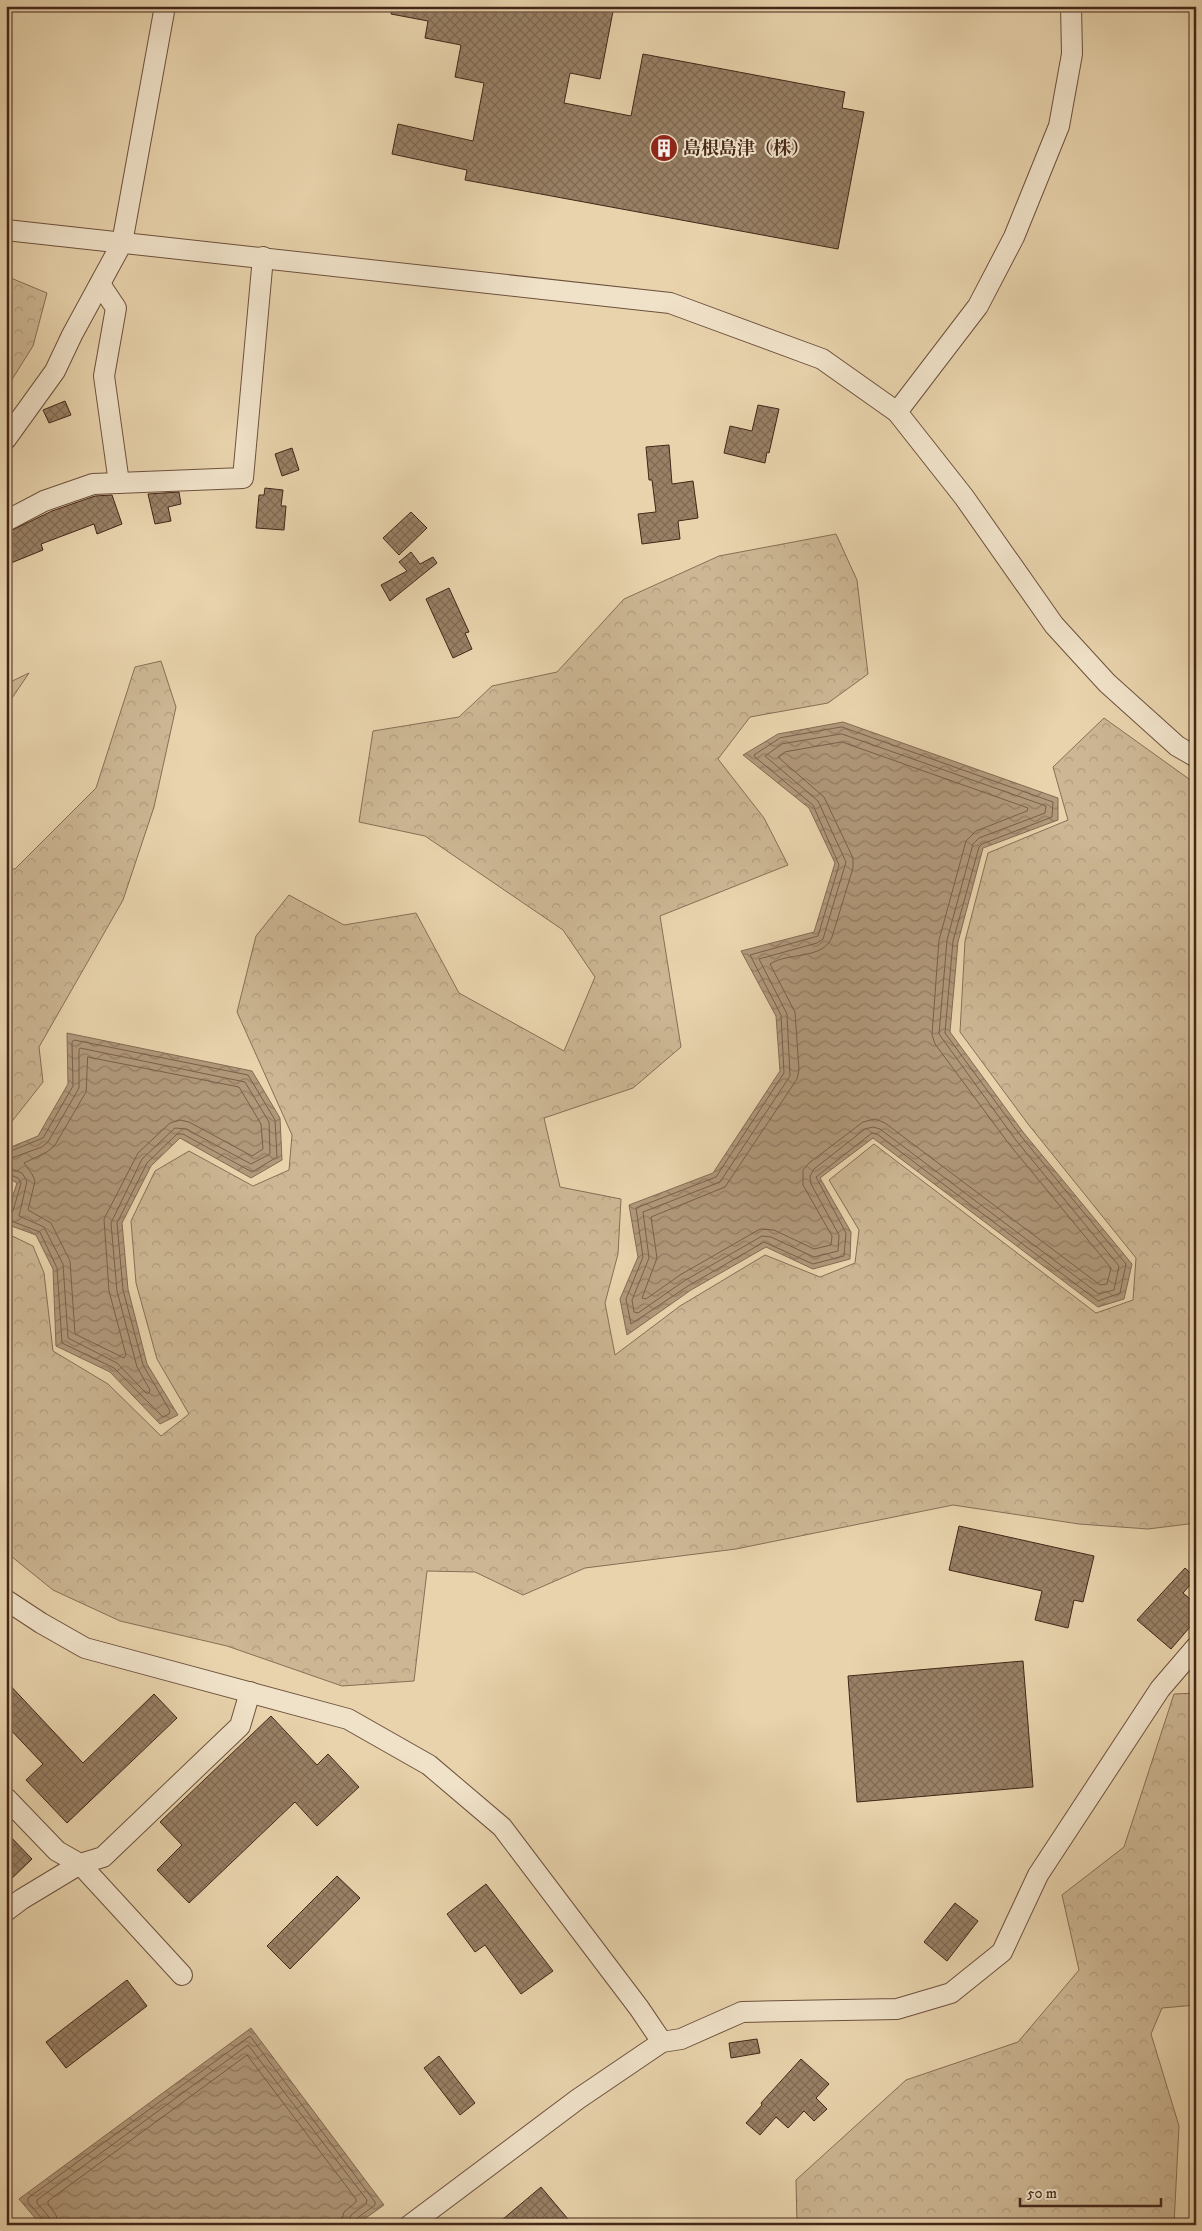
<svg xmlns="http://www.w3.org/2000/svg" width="1202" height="2231" font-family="'IM FELL DW Pica','Noto Serif JP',serif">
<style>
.forest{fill:url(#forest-crowns);stroke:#886e56}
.water{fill:url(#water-waves);stroke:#856a53}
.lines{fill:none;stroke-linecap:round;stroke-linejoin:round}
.shore{stroke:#7a5f49;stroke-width:1}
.building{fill:url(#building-cross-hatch);stroke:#442618}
.minor-casing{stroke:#6d513d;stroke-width:22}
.minor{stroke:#f0e2c9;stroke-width:20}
.labels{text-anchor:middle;stroke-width:4;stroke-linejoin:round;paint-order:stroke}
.poi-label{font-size:18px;font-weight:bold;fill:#442618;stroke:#f0e2c9;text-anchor:start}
</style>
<defs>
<pattern id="forest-crowns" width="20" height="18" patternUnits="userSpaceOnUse" patternTransform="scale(1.25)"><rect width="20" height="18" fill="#ccb693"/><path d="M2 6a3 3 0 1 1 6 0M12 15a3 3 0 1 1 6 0" fill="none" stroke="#b09c7e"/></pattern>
<pattern id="water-waves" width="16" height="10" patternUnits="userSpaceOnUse" patternTransform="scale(1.25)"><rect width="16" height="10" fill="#b0987a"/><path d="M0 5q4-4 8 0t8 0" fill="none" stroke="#917c63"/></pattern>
<pattern id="building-cross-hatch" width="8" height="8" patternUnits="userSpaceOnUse" patternTransform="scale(1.25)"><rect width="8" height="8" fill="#998065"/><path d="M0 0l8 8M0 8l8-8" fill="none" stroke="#7e6952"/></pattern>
</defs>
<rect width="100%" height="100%" fill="#e8d3ac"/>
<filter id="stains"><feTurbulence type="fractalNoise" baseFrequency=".004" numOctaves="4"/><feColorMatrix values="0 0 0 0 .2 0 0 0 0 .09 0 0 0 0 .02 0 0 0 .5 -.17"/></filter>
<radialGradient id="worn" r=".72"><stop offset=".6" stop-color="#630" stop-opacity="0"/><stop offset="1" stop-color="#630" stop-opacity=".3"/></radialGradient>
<!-- forest -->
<g class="forest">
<polygon points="6,276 47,293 33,346 6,389"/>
<polygon points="836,534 857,580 868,674 828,703 750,717 718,759 764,818 788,865 660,916 681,1047 633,1088 544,1118 560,1187 621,1199 618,1254 605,1303 615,1355 680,1306 765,1255 820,1277 855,1263 859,1230 829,1180 874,1144 1096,1313 1133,1300 1136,1258 1028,1124 960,1032 965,941 988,853 1068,820 1053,767 1104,718 1196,784 1196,1523 1148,1529 1079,1524 953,1505 736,1549 585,1568 523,1595 475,1572 427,1571 414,1681 342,1686 227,1646 120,1621 53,1590 6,1552 6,1233 33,1246 44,1273 53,1351 108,1384 161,1436 189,1414 157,1359 136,1283 131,1221 155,1171 189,1151 253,1186 289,1170 292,1135 237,1012 256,936 289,895 344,925 416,913 459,993 564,1051 595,977 563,930 425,836 359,822 373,731 459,717 492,686 557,672 624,599 719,556"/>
<polygon points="161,661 176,707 154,807 123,900 39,1047 43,1082 6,1129 6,869 15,869 96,788 135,667"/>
<polygon points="29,673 6,707 6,684"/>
<polygon points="1196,1693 1196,2005 1162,2008 1151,2034 1179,2126 1174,2225 797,2225 796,2180 906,2080 1018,2042 1079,1970 1062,1895 1124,1847 1174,1694"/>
</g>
<!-- water -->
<g class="water">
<polygon points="843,722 1058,798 1058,820 983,848 958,942 950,1032 1023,1132 1132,1264 1124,1299 1098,1307 873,1138 820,1178 851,1232 850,1259 813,1269 766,1247 691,1290 627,1335 620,1299 638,1257 629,1205 713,1173 780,1071 776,1016 741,951 814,932 835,863 809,808 743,755 778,734"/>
<polygon points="67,1033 252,1071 280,1118 282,1160 251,1178 180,1138 151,1166 122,1223 128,1289 147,1364 178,1415 160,1424 110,1372 56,1346 53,1269 36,1235 6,1224 6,1216 17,1183 6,1177 6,1149 38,1136 68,1084"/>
<polygon points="251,2028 384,2205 356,2225 41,2225 19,2199"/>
</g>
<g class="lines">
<!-- shore -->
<g class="shore">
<polygon points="842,727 1053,802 1052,817 982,844 979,847 953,941 945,1033 1020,1135 1126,1264 1120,1293 1098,1301 877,1134 872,1133 816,1177 846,1233 844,1256 813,1264 764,1242 688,1286 631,1324 626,1299 643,1257 636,1208 716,1177 784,1073 781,1015 750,955 818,936 839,865 813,805 755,757 754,755 780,738"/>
<polygon points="842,734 1046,806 1045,813 979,838 973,844 947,940 939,1034 1015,1139 1119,1266 1114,1290 1099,1294 880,1129 873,1127 865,1129 814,1169 810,1176 811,1184 839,1235 838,1251 814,1257 771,1237 762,1236 684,1281 638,1313 634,1312 632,1300 649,1258 643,1212 720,1182 790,1076 787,1014 759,959 817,943 823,939 846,862 818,801 765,756 782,744"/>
<path d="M842,742L1028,808L1027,811L976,831L966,841L939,940L932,1035L935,1044L1009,1144L1111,1268L1107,1284L1100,1285L885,1123L875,1119L863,1122L809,1163L803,1170V1185L832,1236L831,1245L814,1249L774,1230L760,1229L680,1275L646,1299L642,1298L657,1258L651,1217L725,1187L797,1079L799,1070L795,1012L770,964C788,952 823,960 832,937L853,868V858L824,797L778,757L785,752Z"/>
<polygon points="88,1057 239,1087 261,1124 263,1149 252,1156 189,1122 180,1120 170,1123 138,1153 104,1219 109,1291 126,1355 124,1358 75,1334 70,1261 51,1223 28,1210 35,1181 32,1174 24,1163 47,1152 55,1145 86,1092"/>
<polyline points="6,1153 43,1138 73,1086 72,1042 74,1040 248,1075 275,1120 277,1157 252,1172 183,1134 177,1134 147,1163 117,1223 123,1290 143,1365 170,1411 169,1414 163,1417 114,1368 62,1343 57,1268 40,1232 6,1219"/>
<polyline points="6,1160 42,1147 48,1142 79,1088 79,1050 80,1048 245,1082 269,1122 270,1154 251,1164 186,1129 175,1128 142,1159 111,1223 117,1291 137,1367 150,1390 149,1393 146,1393 117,1363 68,1338 63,1264 44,1227 19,1216 27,1181 22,1173 6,1167"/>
<polyline points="6,1173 18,1178 21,1183 13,1211 6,1214"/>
<polyline points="44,2225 43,2220 28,2202 28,2198 250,2036 375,2202 375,2205 356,2219 354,2225"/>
<polyline points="51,2225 49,2217 37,2203 37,2200 248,2045 367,2200 366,2204 351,2215 348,2225"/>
<polyline points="58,2225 56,2215 48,2204 48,2201 247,2055 356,2199 356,2202 344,2212 340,2225"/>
</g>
</g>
<!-- building -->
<g class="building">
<polygon points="392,6 614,6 600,79 570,73 564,103 631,116 643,54 845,92 842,108 864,112 838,249 465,180 467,170 392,154 398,124 473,141 484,83 455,77 461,45 425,38 428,21 391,14"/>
<polygon points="65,401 71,415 49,423 43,410"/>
<polygon points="758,405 779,409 769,453 767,452 765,463 724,453 730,426 752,431"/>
<polygon points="669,445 672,484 693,481 698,518 678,521 680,539 642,544 638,514 656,512 652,480 649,480 646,447"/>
<polygon points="292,448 299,470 282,476 275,454"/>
<polygon points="265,488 283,490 281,506 286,506 284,530 256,528 259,495 264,495"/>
<polygon points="179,492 181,504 168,507 171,521 155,524 148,494"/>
<polygon points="112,495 122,524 97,534 94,524 41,544 43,550 6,565 6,533 52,511 95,496"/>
<polygon points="411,512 427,528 399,555 383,538"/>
<polygon points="411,552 420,564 433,557 437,563 390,601 381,585 407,571 399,562"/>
<polygon points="449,588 469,632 465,633 472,649 453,658 426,599"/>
<polygon points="959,1526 1094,1556 1083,1602 1074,1600 1068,1628 1035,1620 1042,1591 949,1570"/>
<polygon points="1185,1568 1196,1578 1183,1593 1196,1604 1196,1620 1171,1649 1137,1620"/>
<polygon points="1023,1661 1033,1787 857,1802 848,1676"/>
<polygon points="6,1681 83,1763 154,1694 177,1718 67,1823 26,1780 43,1764 6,1725"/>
<polygon points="271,1716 317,1765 328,1754 359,1787 317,1826 295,1802 189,1903 157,1870 182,1845 160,1822"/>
<polygon points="6,1832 32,1859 6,1884"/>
<polygon points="337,1876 360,1898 290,1969 267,1946"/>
<polygon points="486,1884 553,1971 521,1994 485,1945 475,1952 447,1914"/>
<polygon points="955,1903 978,1921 947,1961 924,1942"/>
<polygon points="127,1980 147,2006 66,2068 46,2042"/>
<polygon points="757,2039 760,2053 731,2058 729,2043"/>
<polygon points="439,2056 475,2103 460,2115 424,2068"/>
<polygon points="801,2059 829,2084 816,2098 827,2109 814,2121 804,2111 788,2128 776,2117 760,2135 746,2123 762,2105 761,2103"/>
<polygon points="541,2187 573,2225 496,2225"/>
</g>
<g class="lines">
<!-- minor casing -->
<g class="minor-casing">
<g id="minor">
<polyline points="6,230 670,303 822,359 897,412 964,497 1054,625 1107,683 1177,746 1196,757"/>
<polyline points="100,284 116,308 104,376 119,483"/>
<polyline points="897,412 978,306 1014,237 1059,126 1072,54 1071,6"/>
<polyline points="6,439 55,371 72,335 122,243 165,6"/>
<polyline points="6,521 44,501 93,484 243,478 263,257"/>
<polyline points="6,1600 41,1623 85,1648 348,1719 429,1765 502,1827 639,2008 662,2042"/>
<polyline points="6,1798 57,1851 80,1864 103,1857 240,1726 250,1692"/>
<polyline points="6,1911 22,1899 80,1864 182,1975"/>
<polyline points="410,2225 578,2099 662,2042 681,2039 742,2012 897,2009 951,1993 1002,1952 1038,1875 1160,1689 1196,1647"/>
</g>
</g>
<!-- minor -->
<use href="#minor" class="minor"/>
</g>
<!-- icons -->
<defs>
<g id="building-disc" transform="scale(1.4375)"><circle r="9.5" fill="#8f2418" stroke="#f0e2c9"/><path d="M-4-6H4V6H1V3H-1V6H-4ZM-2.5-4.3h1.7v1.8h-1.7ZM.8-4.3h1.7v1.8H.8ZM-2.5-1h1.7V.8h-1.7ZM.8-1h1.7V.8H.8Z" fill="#fff"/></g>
</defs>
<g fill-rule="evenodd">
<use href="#building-disc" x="664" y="148"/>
</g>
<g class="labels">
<!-- poi labels -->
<g class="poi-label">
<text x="683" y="154">島根島津（株）</text>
</g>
</g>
<!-- margin -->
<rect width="1202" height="2231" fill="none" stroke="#e8d3ac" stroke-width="25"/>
<rect x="8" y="8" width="1187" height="2216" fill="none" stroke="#442618" stroke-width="2.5"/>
<rect x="12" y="12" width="1177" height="2206" fill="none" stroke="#442618"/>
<!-- scale -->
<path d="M1020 2198v8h141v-8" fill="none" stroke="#442618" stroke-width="2.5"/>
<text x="1027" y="2198" font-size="15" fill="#442618" stroke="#f0e2c9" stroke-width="4" paint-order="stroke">50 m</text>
<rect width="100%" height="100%" filter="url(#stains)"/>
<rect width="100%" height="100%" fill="url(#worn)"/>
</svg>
